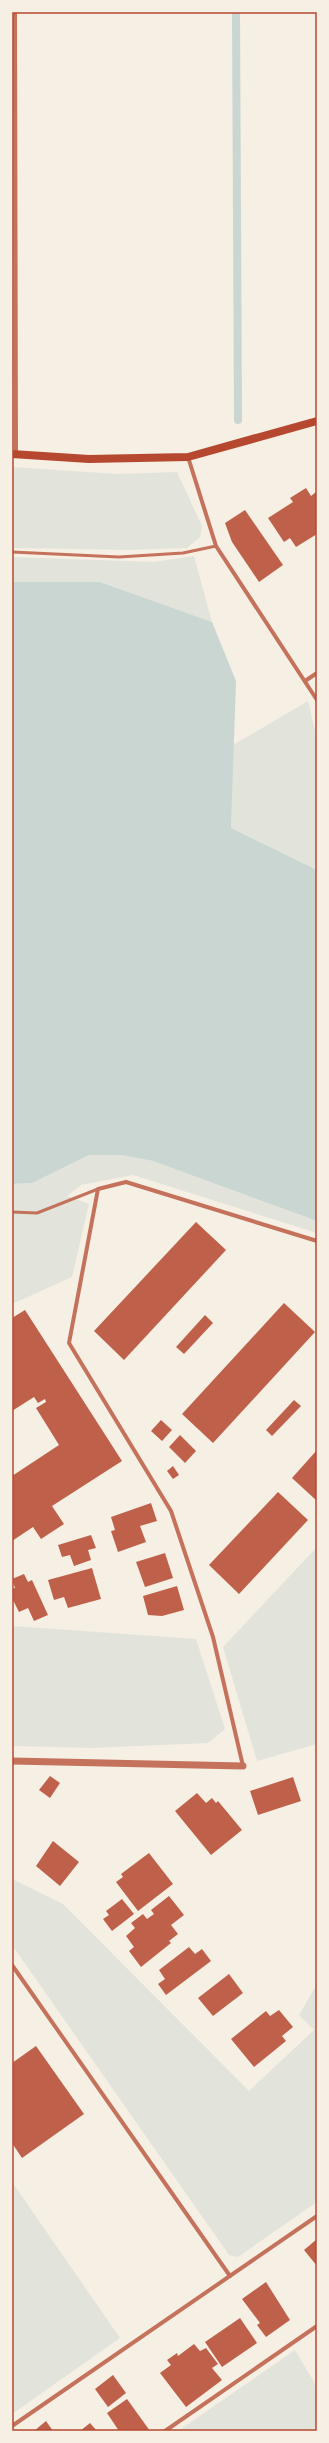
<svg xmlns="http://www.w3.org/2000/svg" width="329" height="2443" font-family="Lato,sans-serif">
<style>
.green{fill:#e2e4dc}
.water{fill:#c9d6d2}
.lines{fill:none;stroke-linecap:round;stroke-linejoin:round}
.stream{stroke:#c9d6d2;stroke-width:8}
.building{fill:#bf614a}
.service{stroke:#c5725c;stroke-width:3}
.minor{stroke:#c5725c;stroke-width:4}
.tertiary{stroke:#c5725c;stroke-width:7}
.secondary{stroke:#b5482f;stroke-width:8}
.neatline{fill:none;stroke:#b5482f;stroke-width:1.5}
</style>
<rect width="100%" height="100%" fill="#f6efe4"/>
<!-- green -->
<g class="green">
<polygon points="12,467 118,474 177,472 202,526 200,537 187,548 130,550 12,548"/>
<polygon points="194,556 212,622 100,582 12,582 12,557 154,562"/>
<polygon points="308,701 317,739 317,870 231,828 233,745"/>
<polygon points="89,1155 122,1155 153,1161 317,1221 317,1233 133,1175 81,1185 67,1196 89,1204 72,1277 12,1304 12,1184 32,1183"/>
<polygon points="317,1547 317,1744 257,1761 223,1647"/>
<polygon points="12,1626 196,1639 225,1729 208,1743 92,1748 12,1746"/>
<polygon points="12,1879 63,1904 249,2091 314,2030 299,2015 317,1984 317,2202 238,2257 229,2255 12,1945"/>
<polygon points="12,2182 120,2338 12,2414"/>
<polygon points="295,2350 317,2387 317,2431 178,2431"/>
</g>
<!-- water -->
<polygon class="water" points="12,582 100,582 212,622 236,681 231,828 317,870 317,1221 153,1161 122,1155 89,1155 32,1183 12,1184"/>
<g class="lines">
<!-- stream -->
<polyline class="stream" points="236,12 238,420"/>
</g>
<!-- building -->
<g class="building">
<polygon points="306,488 311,496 316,492 317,494 317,534 296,547 290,538 284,542 268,518 293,502 290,498"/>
<polygon points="245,510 283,565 259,582 232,542 225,523"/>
<polygon points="196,1222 226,1250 124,1360 94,1331"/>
<polygon points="284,1303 315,1332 213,1443 182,1414"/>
<polygon points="25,1310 122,1461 52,1506 64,1524 41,1539 33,1527 12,1541 12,1476 59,1445 36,1408 46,1402 45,1399 38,1403 34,1397 12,1411 12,1318"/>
<polygon points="205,1315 213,1323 184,1354 176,1347"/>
<polygon points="294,1400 301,1406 272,1436 266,1430"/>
<polygon points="161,1420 172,1430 162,1441 151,1431"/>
<polygon points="180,1435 196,1451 185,1463 169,1447"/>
<polygon points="317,1450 317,1501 292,1478"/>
<polygon points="173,1466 179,1475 173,1479 167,1471"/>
<polygon points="278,1492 308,1520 239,1594 209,1565"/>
<polygon points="151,1503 157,1521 140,1526 146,1542 118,1552 111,1531 115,1530 111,1517"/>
<polygon points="91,1535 96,1548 88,1550 91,1560 74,1566 70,1555 62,1557 58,1545"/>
<polygon points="165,1553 173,1578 145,1587 136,1562"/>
<polygon points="92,1568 101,1599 68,1608 64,1597 54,1600 48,1580"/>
<polygon points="24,1574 28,1582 32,1580 48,1615 34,1621 28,1608 19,1612 12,1598 12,1589 15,1588 12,1579"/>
<polygon points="177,1586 184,1610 162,1616 148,1615 143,1596"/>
<polygon points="50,1776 60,1783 50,1798 39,1790"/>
<polygon points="293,1777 301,1801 258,1815 250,1791"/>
<polygon points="197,1793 206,1803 212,1798 216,1803 218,1801 242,1830 211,1855 175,1811"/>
<polygon points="53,1841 79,1862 60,1886 36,1866"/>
<polygon points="149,1853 173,1884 138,1911 116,1882 123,1877 121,1874"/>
<polygon points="169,1896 184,1915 171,1925 178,1934 169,1941 171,1943 141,1967 129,1951 134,1947 126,1936 135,1928 131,1923 143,1914 147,1919 154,1914 151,1910"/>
<polygon points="122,1899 134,1914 112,1931 103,1919 109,1915 106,1911"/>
<polygon points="189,1947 195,1954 202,1949 211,1961 166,1995 158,1984 165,1979 159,1970"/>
<polygon points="229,1974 243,1993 213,2016 198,1998"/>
<polygon points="279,2010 293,2027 282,2036 286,2041 254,2067 231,2039 266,2011 270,2016"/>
<polygon points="36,2046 84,2114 22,2158 12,2143 12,2063"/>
<polygon points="317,2239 317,2266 304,2250"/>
<polygon points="266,2282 290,2320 266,2337 257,2325 260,2323 242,2299"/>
<polygon points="240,2318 257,2343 222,2367 205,2342"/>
<polygon points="194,2344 200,2351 206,2348 218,2364 212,2368 222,2380 186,2407 160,2373 171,2365 167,2360 177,2353 178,2356"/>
<polygon points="113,2375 126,2393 108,2407 95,2389"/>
<polygon points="127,2399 150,2431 119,2431 107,2413"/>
<polygon points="46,2421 53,2431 34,2431"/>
<polygon points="90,2423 97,2431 80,2431"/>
</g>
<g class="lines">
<!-- service -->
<g class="service">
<polyline points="12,552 119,557 183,553 216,546"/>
<polyline points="12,1212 37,1213 98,1189"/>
</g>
<!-- minor -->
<g class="minor">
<polyline points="15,12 16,454"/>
<polyline points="188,457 216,546 317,700"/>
<polyline points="305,681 317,673"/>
<polyline points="243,1766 213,1637 171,1511 69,1343 98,1189 126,1182 317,1241"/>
<polyline points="12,1965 230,2276"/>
<polyline points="12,2426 317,2216"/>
<polyline points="165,2431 317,2326"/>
</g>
<!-- tertiary -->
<polyline class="tertiary" points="12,1761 243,1766"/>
<!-- secondary -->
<polyline class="secondary" points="12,454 89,459 188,457 317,421"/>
</g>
<!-- border -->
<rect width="329" height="2443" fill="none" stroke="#f6efe4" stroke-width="26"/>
<rect x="13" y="13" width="303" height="2417" class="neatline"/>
</svg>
